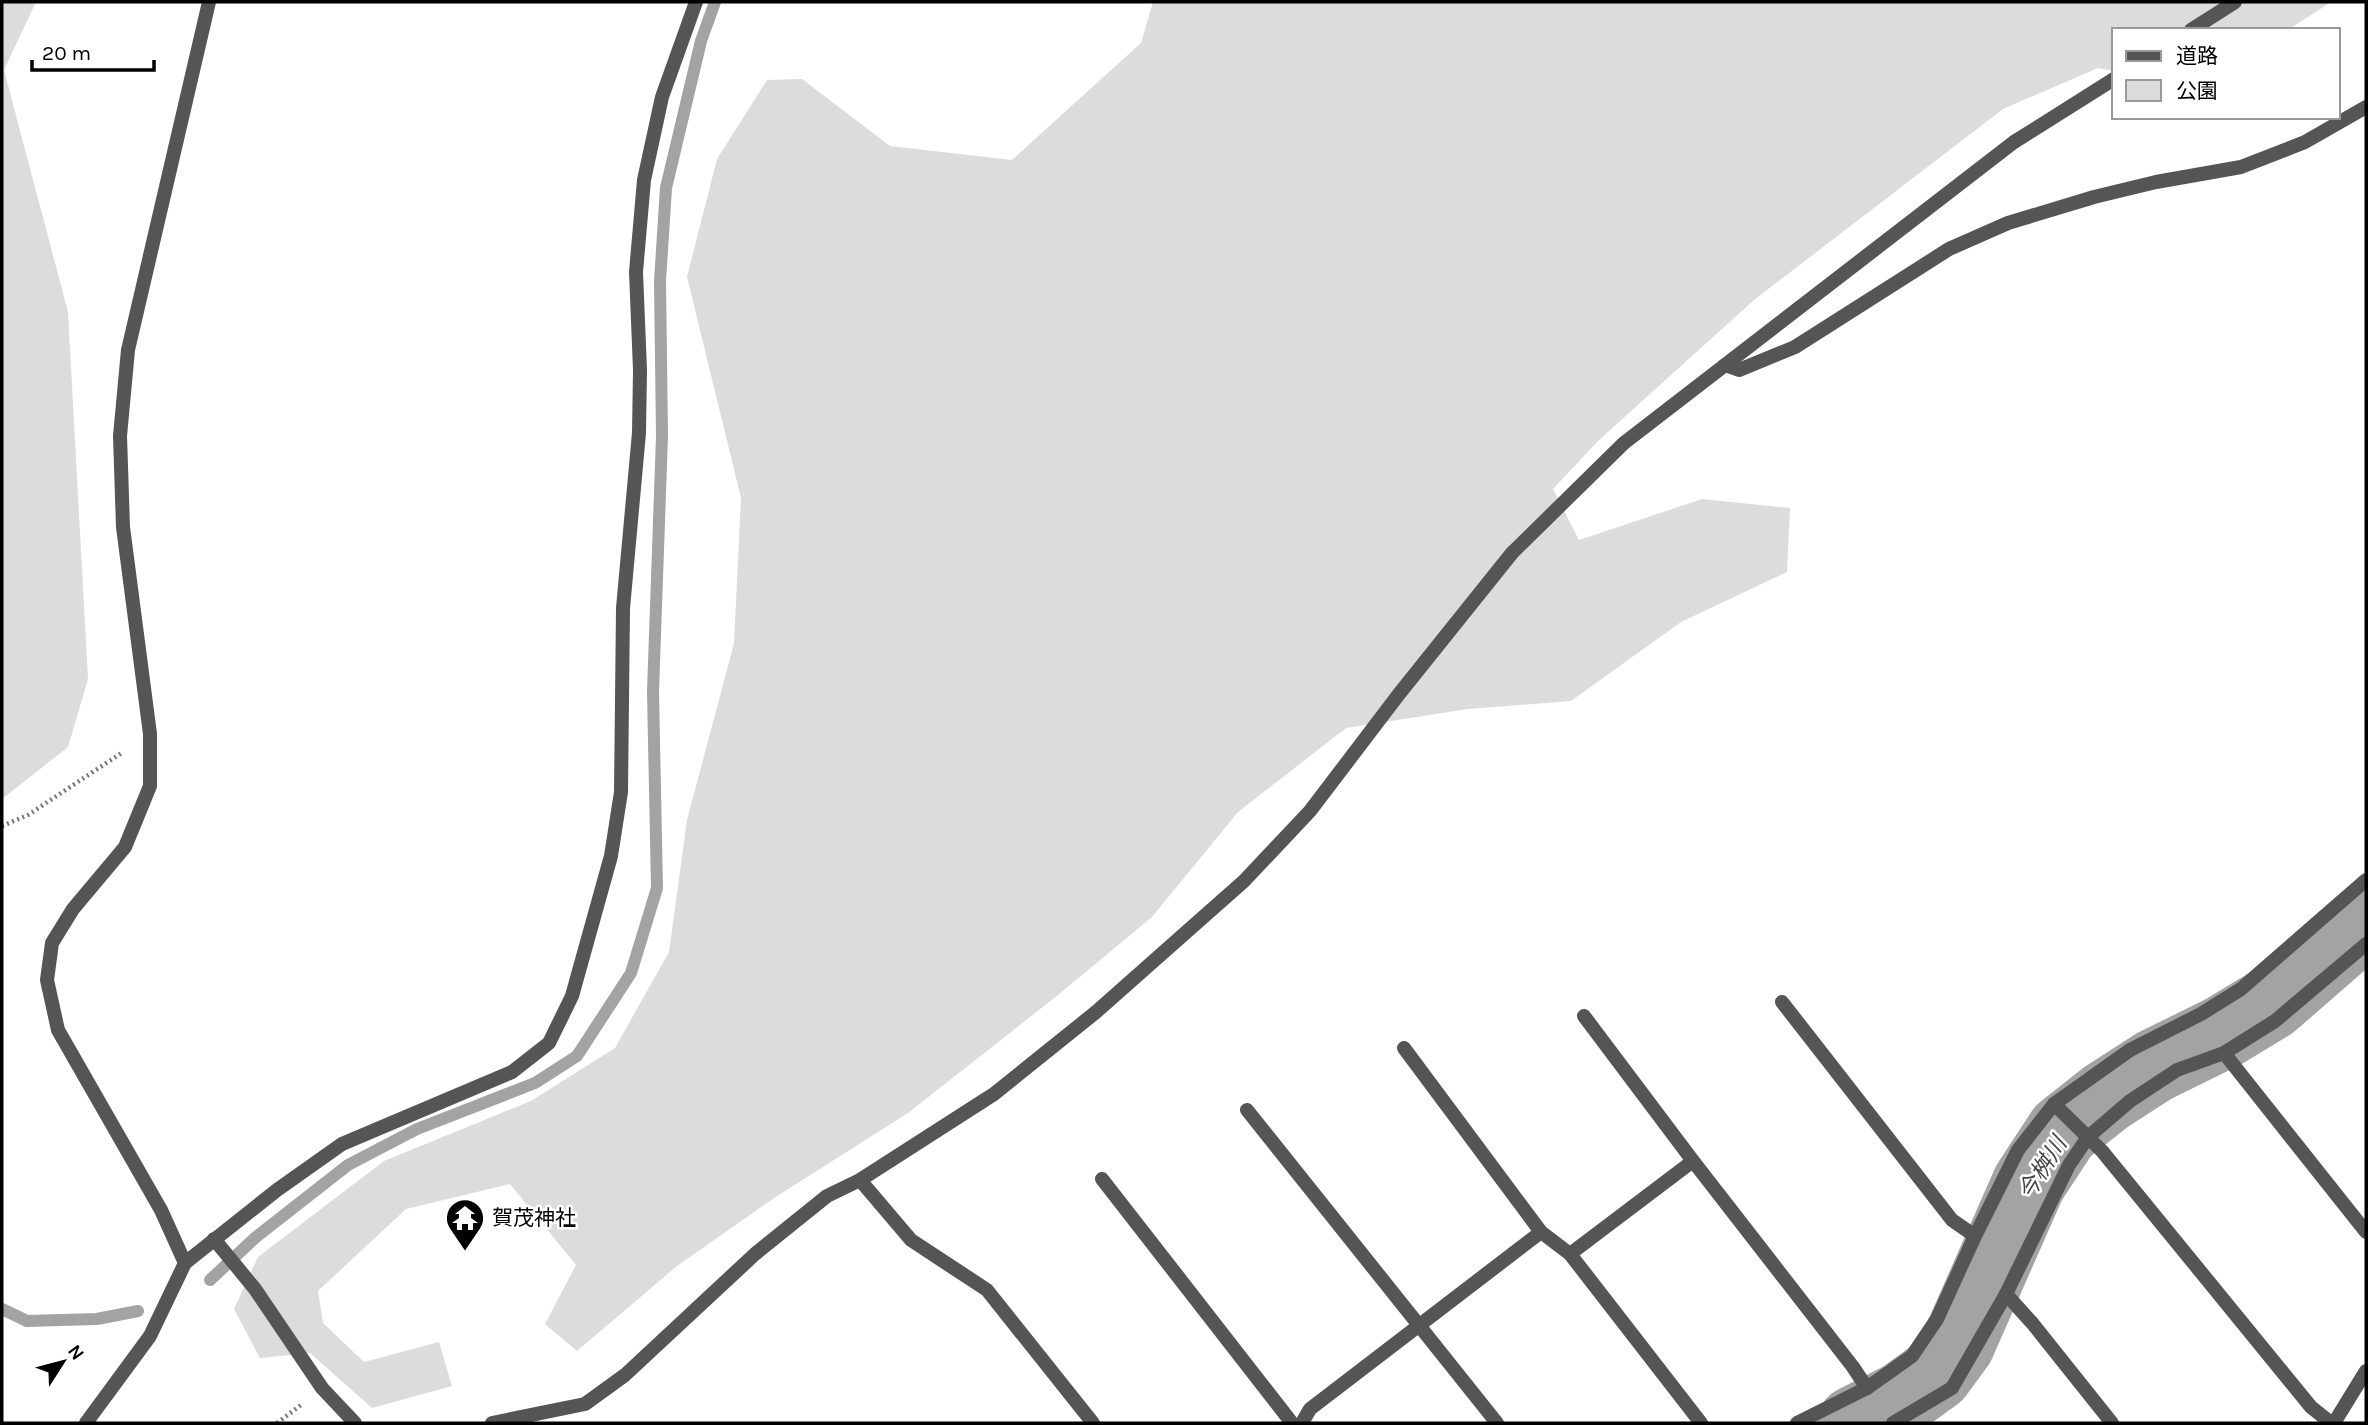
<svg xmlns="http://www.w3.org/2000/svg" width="2368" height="1425" font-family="Karla,'Noto Sans JP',sans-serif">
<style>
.green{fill:#dcdcdc}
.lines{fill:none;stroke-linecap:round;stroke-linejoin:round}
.stream{stroke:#a3a3a3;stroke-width:12}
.river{stroke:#a3a3a3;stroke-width:74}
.path{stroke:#777;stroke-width:4.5;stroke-dasharray:2 3.5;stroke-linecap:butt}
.minor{stroke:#555;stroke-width:14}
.tertiary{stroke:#555;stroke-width:14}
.labels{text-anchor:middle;stroke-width:5;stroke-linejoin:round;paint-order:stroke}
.poi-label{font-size:21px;fill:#000;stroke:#fff;text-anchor:start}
.water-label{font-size:23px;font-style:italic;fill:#444;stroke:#fff}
</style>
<rect width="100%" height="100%" fill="#fff"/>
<!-- green -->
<g class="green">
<polygon points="2,2 36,2 4,70 68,312 88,679 68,747 2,799"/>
<polygon points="1153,2 2331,2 2288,30 2114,30 2114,71 2098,68 2003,109 1754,300 1598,441 1553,489 1579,540 1702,499 1790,508 1787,572 1681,622 1571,701 1468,709 1346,728 1238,812 1152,917 1058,995 908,1113 774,1198 677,1266 577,1351 545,1324 576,1265 510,1184 406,1209 318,1291 323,1323 364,1362 439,1342 452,1386 372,1408 310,1353 260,1358 234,1309 258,1257 384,1161 531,1101 615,1048 669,952 687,820 734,643 741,498 687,277 717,159 767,80 802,79 890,146 1012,160 1141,43"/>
</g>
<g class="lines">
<!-- stream -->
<g class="stream">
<polyline points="210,1280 256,1237 348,1165 417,1129 535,1083 577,1056 631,973 657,888 653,692 662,436 660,281 666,188 701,41 715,2"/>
<polyline points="2,1309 27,1321 97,1319 138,1311"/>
</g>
<!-- river -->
<polyline class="river" points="1854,1423 1903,1398 1936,1374 1958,1344 2029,1183 2063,1131 2106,1097 2154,1066 2223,1032 2271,1003 2366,920"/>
<!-- path -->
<g class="path">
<polyline points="2,826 28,815 123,752"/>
<polyline points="277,1423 301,1405"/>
</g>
<!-- minor -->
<g class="minor">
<polyline points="2191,30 2235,2"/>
<polyline points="1725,365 1739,370 1795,347 1949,249 2008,223 2094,197 2156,182 2241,167 2305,142 2366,107"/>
<polyline points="1782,1002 1952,1220 1975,1236"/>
<polyline points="1584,1016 1693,1161 1853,1367 1867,1388"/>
<polyline points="1404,1048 1541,1232 1570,1254 1701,1423"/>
<polyline points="2224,1053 2366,1232"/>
<polyline points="2054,1104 2102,1151 2311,1407 2331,1423"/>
<polyline points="1247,1110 1497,1423"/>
<polyline points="1102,1179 1292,1423"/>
<polyline points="860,1180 911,1240 987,1290 1093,1423"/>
<polyline points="214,1239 255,1289 322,1388 355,1423"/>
<polyline points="1570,1254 1693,1161"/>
<polyline points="185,1263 161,1210 58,1030 47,980 52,943 73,909 125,847 150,786 150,734 123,527 120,436 128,350 209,2"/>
<polyline points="2006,1294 2033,1324 2112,1423"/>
<polyline points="86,1423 150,1336 185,1263 277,1190 342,1144 512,1072 549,1043 572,996 611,856 621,792 623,608 639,433 640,370 636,272 644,180 662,97 696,2"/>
<polyline points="492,1423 585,1404 625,1375 755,1254 827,1196 860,1180 994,1094 1096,1012 1244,881 1310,811 1399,694 1512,553 1624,443 2014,142 2114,79"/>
<polyline points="1302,1423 1310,1409 1541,1232"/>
<polyline points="1893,1423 1952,1388 2006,1294 2069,1165 2088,1137 2130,1101 2177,1070 2224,1053 2275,1021 2366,944"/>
<polyline points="2334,1423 2366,1371"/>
</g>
<!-- tertiary -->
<polyline class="tertiary" points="1797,1423 1867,1388 1912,1356 1937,1319 1975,1236 2018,1150 2054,1104 2130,1050 2201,1014 2241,989 2366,880"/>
</g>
<!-- icons -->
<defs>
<g id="temple-pin" transform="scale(2.0125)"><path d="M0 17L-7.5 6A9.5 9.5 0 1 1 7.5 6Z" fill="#000" stroke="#fff"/><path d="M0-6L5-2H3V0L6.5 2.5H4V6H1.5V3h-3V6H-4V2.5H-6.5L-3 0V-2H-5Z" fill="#fff"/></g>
</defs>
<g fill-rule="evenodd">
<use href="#temple-pin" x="465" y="1218"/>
</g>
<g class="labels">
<!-- poi labels -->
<g class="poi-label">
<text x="492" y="1225">賀茂神社</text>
</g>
<!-- water labels -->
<g class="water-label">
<text transform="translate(2042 1168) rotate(-58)" y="8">今桝川</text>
</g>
</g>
<!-- border -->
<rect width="2368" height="1425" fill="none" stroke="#000000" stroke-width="7"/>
<!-- legend -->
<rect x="2112" y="28" width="228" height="91" fill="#ffffff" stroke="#999999" stroke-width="2"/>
<rect x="2126" y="51" width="35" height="10" fill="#555555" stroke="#999999" stroke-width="2"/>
<text x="2176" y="63" font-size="21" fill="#000000">道路</text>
<rect x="2126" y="80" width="35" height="21" fill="#dcdcdc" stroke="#999999" stroke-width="2"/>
<text x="2176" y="98" font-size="21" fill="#000000">公園</text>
<!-- north arrow -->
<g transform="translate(63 1362) rotate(54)" stroke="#ffffff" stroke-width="5" paint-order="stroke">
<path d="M0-5L12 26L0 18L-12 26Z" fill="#000000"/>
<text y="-10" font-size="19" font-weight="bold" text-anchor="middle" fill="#000000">N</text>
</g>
<!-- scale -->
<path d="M32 60v10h122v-10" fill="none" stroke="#000000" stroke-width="3.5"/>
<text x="42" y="60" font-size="21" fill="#000000" stroke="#ffffff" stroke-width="5" paint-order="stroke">20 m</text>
</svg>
